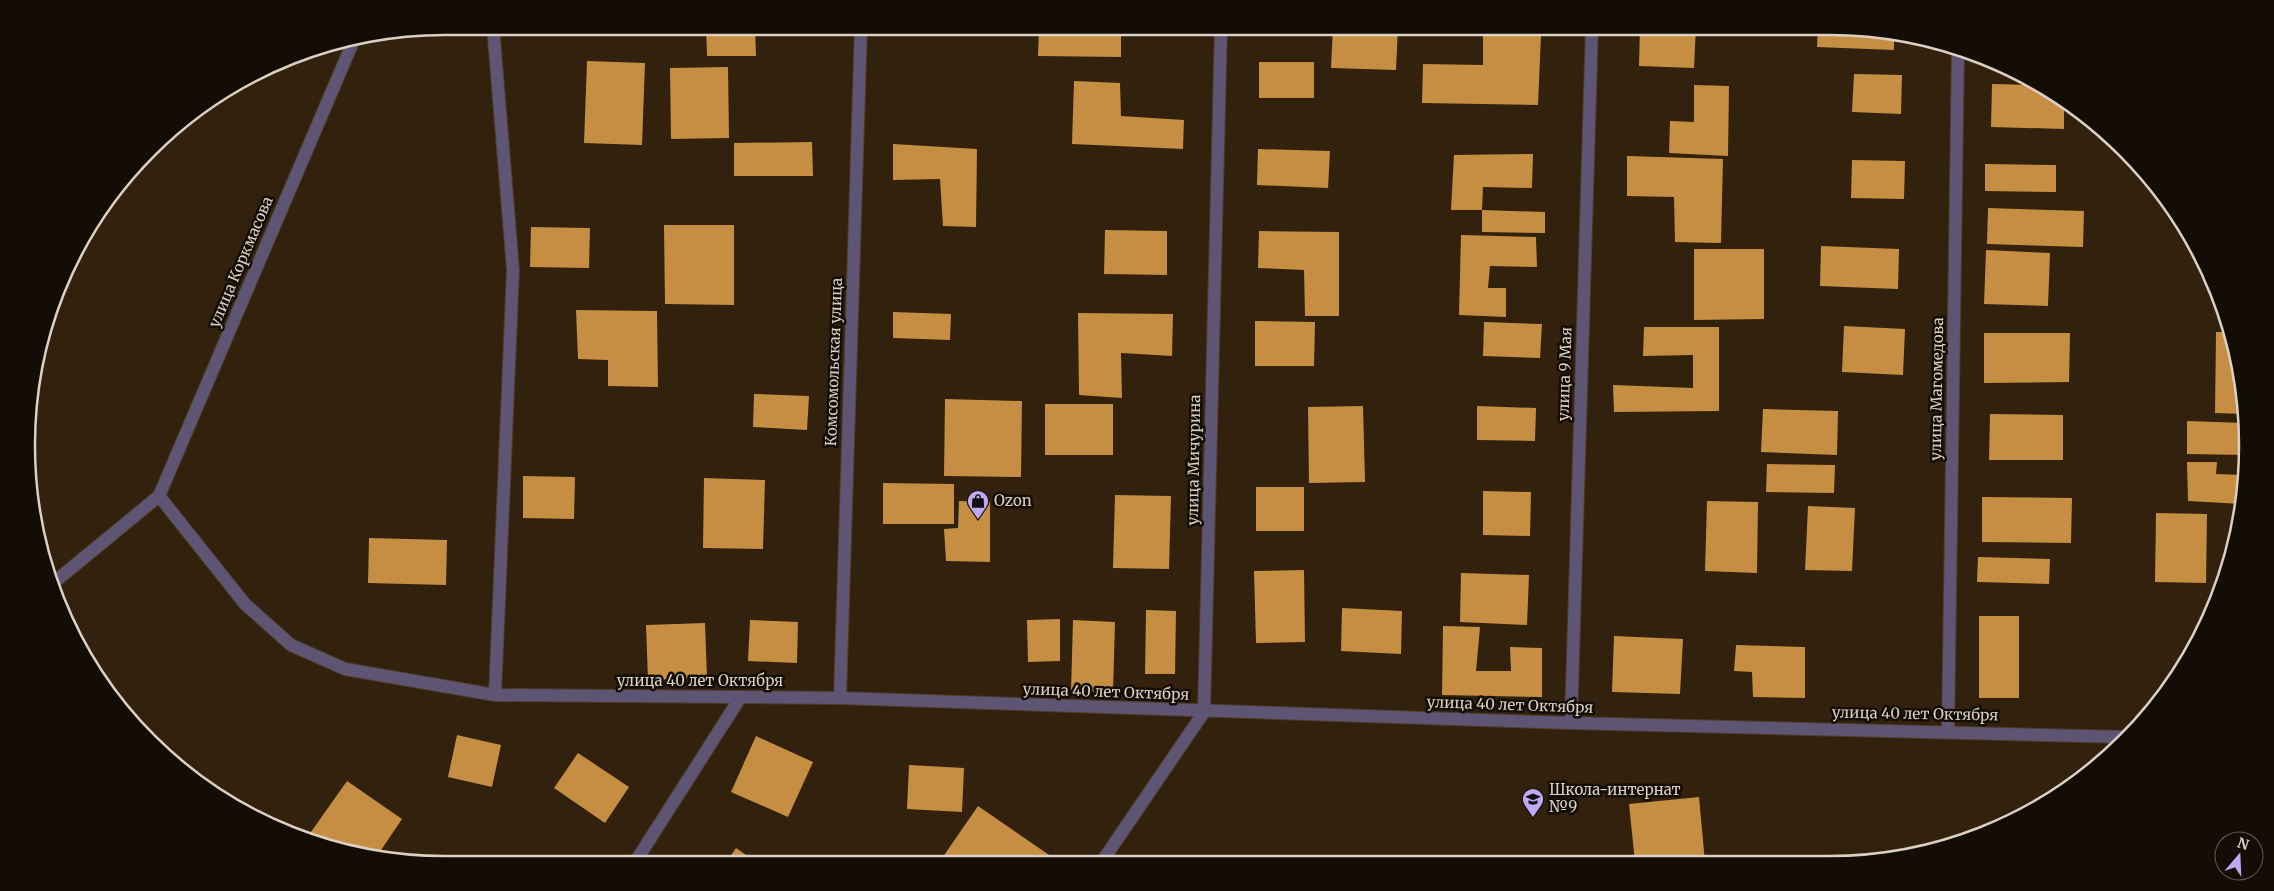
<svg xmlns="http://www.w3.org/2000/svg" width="2274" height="891" font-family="Merriweather,serif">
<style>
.building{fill:#c68e43}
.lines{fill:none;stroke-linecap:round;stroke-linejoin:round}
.minor-casing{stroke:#4d3d29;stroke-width:14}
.minor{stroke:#5e5575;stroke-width:12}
.labels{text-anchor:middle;stroke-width:5;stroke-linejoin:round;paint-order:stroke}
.street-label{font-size:15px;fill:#dad0c3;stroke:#140d05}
.poi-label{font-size:15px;fill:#dad0c3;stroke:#140d05;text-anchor:start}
.rim{fill:none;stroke:#dad0c3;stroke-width:2.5}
</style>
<rect width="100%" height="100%" fill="#32210c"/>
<!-- building -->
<g class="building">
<polygon points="706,26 806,26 807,31 755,28 756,56 707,56"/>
<polygon points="1039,26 1121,26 1121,57 1038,56"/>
<polygon points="1333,26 1398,26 1396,70 1331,68"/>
<polygon points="1640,26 1696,26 1694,68 1639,66"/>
<polygon points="1818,26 1894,35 1894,50 1817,47"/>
<polygon points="1483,35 1541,35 1538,105 1422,103 1423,64 1483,65"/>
<polygon points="587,61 645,63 642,145 584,143"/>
<rect x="1259" y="62" width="55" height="36"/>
<polygon points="728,67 729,138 671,139 670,68"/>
<polygon points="1854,74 1902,75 1901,114 1852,112"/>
<polygon points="1074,81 1120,83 1121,116 1184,120 1183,149 1072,144"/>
<polygon points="1992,84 2039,85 2064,101 2064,129 1991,127"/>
<polygon points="1694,85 1729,86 1728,156 1669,153 1670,121 1694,122"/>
<polygon points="812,142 813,176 734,176 734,143"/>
<polygon points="893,144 977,149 976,227 943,226 940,179 893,180"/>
<polygon points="1258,149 1330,151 1328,188 1257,185"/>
<polygon points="1533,154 1532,188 1483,187 1482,210 1451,210 1454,155"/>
<polygon points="1627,156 1723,159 1721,243 1675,242 1674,197 1627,196"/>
<polygon points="1852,160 1905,161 1904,199 1851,198"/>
<polygon points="1985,164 2056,165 2056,192 1985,191"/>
<polygon points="1988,208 2084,211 2083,247 1987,244"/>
<polygon points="1482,210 1545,212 1545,233 1482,232"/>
<polygon points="664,225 734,225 734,305 665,304"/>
<polygon points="531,227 590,228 589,268 530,267"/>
<polygon points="2186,228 2192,236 2197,247 2186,247"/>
<polygon points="1105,230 1167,231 1167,275 1104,274"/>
<polygon points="1259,231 1339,232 1339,316 1305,316 1304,270 1258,268"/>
<polygon points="1461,235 1536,237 1537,267 1490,266 1488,288 1506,288 1506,317 1459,315"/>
<polygon points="1821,246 1899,249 1898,289 1820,286"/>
<polygon points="1694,249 1764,249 1764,319 1694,320"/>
<polygon points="1986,250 2050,253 2048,306 1984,304"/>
<polygon points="576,310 657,311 658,387 608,386 608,360 578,359"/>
<polygon points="893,312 951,314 950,340 893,338"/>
<polygon points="1078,313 1173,314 1172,356 1121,353 1122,398 1079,395"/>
<polygon points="1255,321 1315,322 1314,366 1255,366"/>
<polygon points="1484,322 1542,324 1540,358 1483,356"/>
<polygon points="1844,326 1905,329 1903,375 1842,372"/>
<polygon points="1644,327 1719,327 1719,411 1614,412 1613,385 1693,388 1693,355 1643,356"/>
<polygon points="2216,332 2231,332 2237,361 2238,388 2244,389 2244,391 2245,414 2215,413"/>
<polygon points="1984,333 2070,333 2069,382 1984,383"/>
<polygon points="754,394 809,396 807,430 753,427"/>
<polygon points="945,399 1022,401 1021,477 944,476"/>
<rect x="1045" y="404" width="68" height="51"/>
<polygon points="1363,406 1365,482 1309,483 1308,407"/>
<polygon points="1477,406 1536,408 1535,441 1477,440"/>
<polygon points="1763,409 1838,411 1837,455 1761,452"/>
<polygon points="1990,414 2063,415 2063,460 1989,460"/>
<polygon points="2187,421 2245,423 2246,455 2187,454"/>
<polygon points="2187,462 2217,462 2216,474 2247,475 2242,504 2188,501"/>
<polygon points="1767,464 1835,465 1834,493 1766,492"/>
<polygon points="523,476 575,477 574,519 523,518"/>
<polygon points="704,478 765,480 763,549 703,548"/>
<polygon points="883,483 954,484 954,524 883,524"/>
<rect x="1256" y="487" width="48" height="44"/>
<polygon points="1483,491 1531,492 1530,536 1483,535"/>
<polygon points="1115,495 1171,496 1169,569 1113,568"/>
<polygon points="1982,497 2072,498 2071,543 1982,542"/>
<polygon points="959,501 990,502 990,562 946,561 944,529 958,528"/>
<polygon points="1707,501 1758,502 1757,573 1705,571"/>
<polygon points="1808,506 1855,508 1852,571 1805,570"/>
<polygon points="2156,513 2207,514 2206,583 2155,582"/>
<polygon points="369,538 447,540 446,585 368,583"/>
<polygon points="1978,557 2050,559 2049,584 1977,582"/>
<polygon points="1304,570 1305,642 1256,643 1254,571"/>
<polygon points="1461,573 1529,575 1527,625 1460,622"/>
<polygon points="1342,608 1402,611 1401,654 1341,651"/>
<polygon points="1146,610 1176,611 1175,674 1145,674"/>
<rect x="1979" y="616" width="40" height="82"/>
<polygon points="1060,619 1060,661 1028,662 1027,620"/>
<polygon points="750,620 798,622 797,663 748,661"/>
<polygon points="1073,620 1115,622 1113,692 1071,691"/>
<polygon points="705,623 707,678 648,680 646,625"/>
<polygon points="1443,626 1480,627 1476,671 1511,671 1510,647 1542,648 1542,697 1442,695"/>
<polygon points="1614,636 1683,639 1680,694 1612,692"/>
<polygon points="1736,645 1805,647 1805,698 1753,697 1752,672 1734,671"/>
<polygon points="457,735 501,745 492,787 448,777"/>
<polygon points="756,736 813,762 788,817 731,792"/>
<polygon points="578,753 629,787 605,823 554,788"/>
<polygon points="909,765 964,768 962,812 907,809"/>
<polygon points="347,781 402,819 377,856 337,850 306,839"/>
<polygon points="1699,797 1705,862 1635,862 1629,804"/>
<polygon points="978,806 1055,859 1051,863 938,864"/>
<polygon points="736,848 759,864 725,864"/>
<polygon points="473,858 482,865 468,865"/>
</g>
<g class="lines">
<!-- minor casing -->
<g class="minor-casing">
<g id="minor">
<polyline points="493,26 513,270 495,695"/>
<polyline points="159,496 245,604 291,645 345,669 495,695 840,698 1571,723 2126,737"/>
<polyline points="52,584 159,496 353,42"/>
<polyline points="840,698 861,26"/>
<polyline points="1571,723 1592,26"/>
<polyline points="1948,731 1958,48"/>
<polyline points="1101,863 1204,712 1221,26"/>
<polyline points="634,864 740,698"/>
</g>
</g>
<!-- minor -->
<use href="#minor" class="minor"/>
</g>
<!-- icons -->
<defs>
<g id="shop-pin" transform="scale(1.125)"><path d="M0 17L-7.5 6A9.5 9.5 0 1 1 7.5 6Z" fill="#bfa9f4" stroke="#140d05"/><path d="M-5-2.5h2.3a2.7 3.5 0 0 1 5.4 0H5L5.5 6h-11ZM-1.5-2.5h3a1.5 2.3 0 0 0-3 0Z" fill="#111"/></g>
<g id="school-pin" transform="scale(1.125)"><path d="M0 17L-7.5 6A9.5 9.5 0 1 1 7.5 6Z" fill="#bfa9f4" stroke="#140d05"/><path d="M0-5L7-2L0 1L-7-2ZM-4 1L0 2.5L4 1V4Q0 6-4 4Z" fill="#111"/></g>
</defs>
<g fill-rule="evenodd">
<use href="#shop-pin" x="978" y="501"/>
<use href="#school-pin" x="1533" y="799"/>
</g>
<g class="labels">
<!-- street labels -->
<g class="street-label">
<text transform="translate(241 262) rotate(-67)" y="5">улица Коркмасова</text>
<text transform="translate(834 362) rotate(-88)" y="5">Комсомольская улица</text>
<text transform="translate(1565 374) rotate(-88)" y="5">улица 9 Мая</text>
<text transform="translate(1937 389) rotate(-89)" y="5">улица Магомедова</text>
<text transform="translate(1194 460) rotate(-89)" y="5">улица Мичурина</text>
<text x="700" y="686">улица 40 лет Октября</text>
<text transform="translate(1106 692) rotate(2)" y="5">улица 40 лет Октября</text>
<text transform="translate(1510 705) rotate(2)" y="5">улица 40 лет Октября</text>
<text transform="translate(1915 714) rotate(1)" y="5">улица 40 лет Октября</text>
</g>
<!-- poi labels -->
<g class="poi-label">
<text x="994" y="506">Ozon</text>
<text x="1549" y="795">Школа-интернат<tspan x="1549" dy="17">№9</tspan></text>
</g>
</g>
<!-- crop -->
<path d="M0 0H2274V891H0ZM445 35H1829A410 410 0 0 1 2239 445V446A410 410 0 0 1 1829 856H445A410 410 0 0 1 35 446V445A410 410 0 0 1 445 35Z" fill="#140d05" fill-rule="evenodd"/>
<path class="rim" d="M445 35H1829A410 410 0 0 1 2239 445V446A410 410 0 0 1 1829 856H445A410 410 0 0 1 35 446V445A410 410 0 0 1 445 35Z"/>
<!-- north arrow -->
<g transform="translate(2239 856) rotate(19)"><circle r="24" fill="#140d05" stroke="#635b51"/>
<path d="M0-4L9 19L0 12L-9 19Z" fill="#bfa9f4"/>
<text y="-8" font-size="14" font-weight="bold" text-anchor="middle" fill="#dad0c3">N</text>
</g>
</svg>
